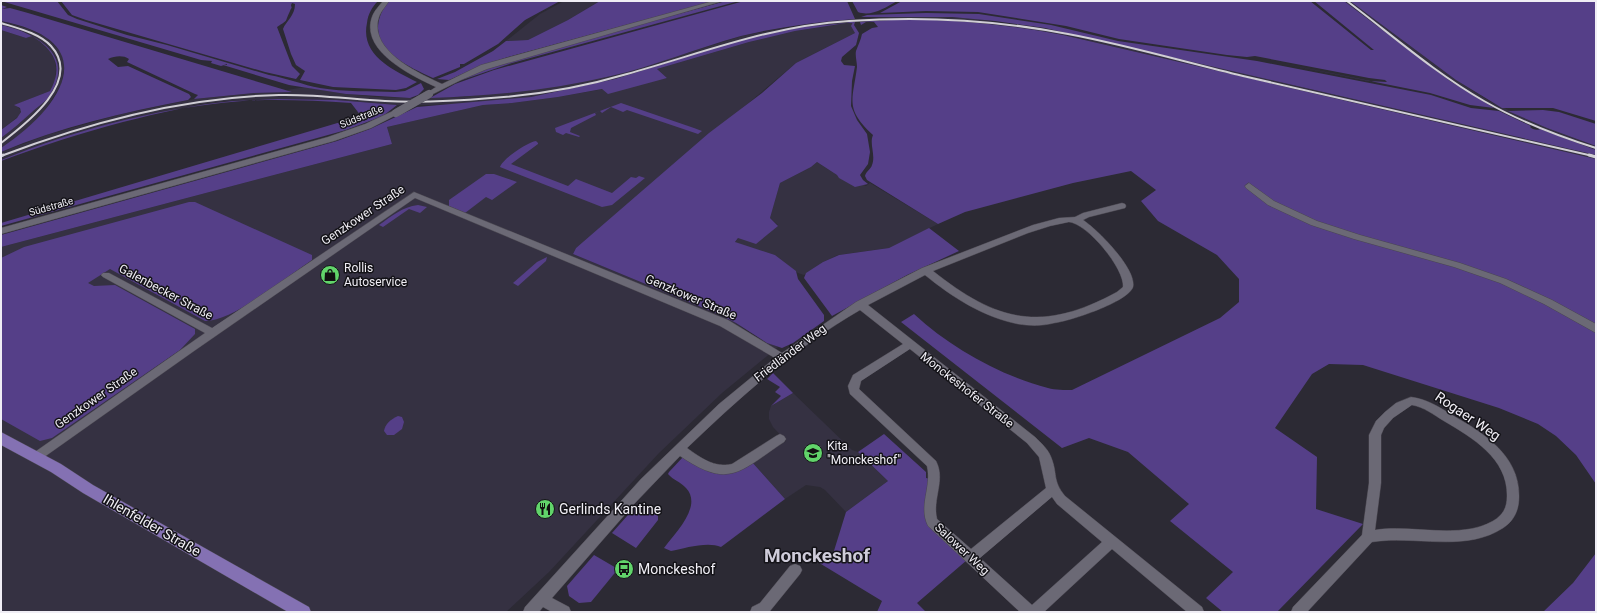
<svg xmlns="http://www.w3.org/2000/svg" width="1597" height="613" font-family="Roboto,sans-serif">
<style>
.built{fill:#353142}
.green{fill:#553f88}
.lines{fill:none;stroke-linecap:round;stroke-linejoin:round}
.minor-casing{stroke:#4a4750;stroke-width:1}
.major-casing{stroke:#4a4750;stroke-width:1}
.minor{fill:#6b6975;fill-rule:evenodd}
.major{fill:#8471b3;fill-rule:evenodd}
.rail-far1{stroke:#d0ced5;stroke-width:2}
.rail{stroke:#d0ced5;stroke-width:3}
.minor-bridge-casing{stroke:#4a4750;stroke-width:8;stroke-linecap:butt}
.minor-bridge{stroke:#6b6975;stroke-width:8}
.labels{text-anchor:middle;stroke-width:3;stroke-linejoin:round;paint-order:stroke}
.far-street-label{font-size:10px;fill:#f0eef5;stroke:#141318}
.street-label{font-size:12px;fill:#f0eef5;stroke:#141318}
.poi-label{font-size:12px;fill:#f0eef5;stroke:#141318;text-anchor:start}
.near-street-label{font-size:14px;fill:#f0eef5;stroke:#141318}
.near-poi-label{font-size:14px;fill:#f0eef5;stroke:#141318;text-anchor:start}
.near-district-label{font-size:19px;font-weight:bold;fill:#cfccda;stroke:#141318}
</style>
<rect width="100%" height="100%" fill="#2c2a34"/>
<!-- built -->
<g class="built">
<polygon points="564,1 600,1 568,20 528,40 506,41 540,14"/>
<polygon points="1344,1 1350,1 1456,80 1489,101 1547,128 1596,146 1596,150 1543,131 1483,103 1450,81"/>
<polygon points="906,16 970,18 1064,32 1596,155 1596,159 1063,35 994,24 952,20 907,19 839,23 775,33 743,39 615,79 531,97 483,103 432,105 397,105 336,100 278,99 227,101 196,105 116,122 46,143 1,160 1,152 50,134 122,114 194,99 254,93 290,92 287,90 305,87 346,94 377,97 410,98 464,97 612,76 742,36 773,30 838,20"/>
<polygon points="1,21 26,28 46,37 61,52 65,66 61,85 42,115 25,131 1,148 1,138 20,123 51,92 58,73 56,58 48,47 27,33 1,25"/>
<polygon points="854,22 853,25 855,33 796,63 576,248 573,254 718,314 736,323 754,336 778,347 722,393 659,453 549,572 506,612 1,612 1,247 392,144 387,127 483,105 512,103 558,97 667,78 657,69 749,42 795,31"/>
<polygon points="1,30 26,38 32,36 38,40 50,51 54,58 56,68 55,80 50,91 15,105 21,110 20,115 1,130"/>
<polygon points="817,162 837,175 866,186 870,183 938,224 889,248 838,255 823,262 804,275 798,273 775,255 735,243 738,238 778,225 770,218 780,183 811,167"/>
<polygon points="793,393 852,450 858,452 888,481 846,512 825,490 820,487 806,485 785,499 752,462 786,441 773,427 769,419 769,412 771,406"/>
</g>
<!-- green -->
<g class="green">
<path d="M1,1H57L68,15L77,19L127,35L167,45L269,75C287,78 303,85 320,88C345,92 370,91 395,92L405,91L421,83L424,89L418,95L410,98L346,94L289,85L223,65H227V64L221,66L211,63L212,61L201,60Z"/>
<path d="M61,1H378C372,7 368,14 367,23C360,55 393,70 417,82L406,88L396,90L333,87L300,80L305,71L296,65L291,54L283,29C286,21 295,16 295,4L292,3L291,5C292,10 292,6 290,11C284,24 289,19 277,27L292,66L300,74L296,79L265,72L86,20L72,15Z"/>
<path d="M388,1H560L525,20L498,44L464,64H460V67L433,78C399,62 359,44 388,1Z"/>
<polygon points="600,1 714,1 508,57 483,65 449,80 437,79 455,72 493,51 506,41 528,40 568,20"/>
<polygon points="726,1 739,1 512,63 456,82 471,74 509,60"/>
<path d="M744,1H847L855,19C817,22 778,27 741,36C697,48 655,66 611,76C551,90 491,96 430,98L455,84L494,70Z"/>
<path d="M852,1H897C885,8 871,17 858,12Z"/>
<polygon points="902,1 1310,1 1371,50 1374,50 1314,1 1344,1 1450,81 1494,108 1470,105 1430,93 1255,58 1369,81 1387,82 1385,80 1369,78 1255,56 1247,57 1227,55 1119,39 1066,26 978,12 926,11 880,13"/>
<polygon points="1350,1 1596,1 1596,121 1553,108 1502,108 1456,80"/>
<path d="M1,5L7,7L2,9L10,8L28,13L292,92L254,93L194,99L198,95L195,94L127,62L129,59C123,55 115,56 108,59L118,67L128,66L189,94L191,97L188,100C124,112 60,127 1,152V148C63,107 105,41 1,21Z"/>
<path d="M926,13L979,14L1051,25L1118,41L1257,61L1431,95L1471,108L1499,111L1531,126L1530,127C1532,129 1537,131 1540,129L1596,150V155L1045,28L995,21L952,17H861L867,15Z"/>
<path d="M907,19C960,20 1011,25 1063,35L1596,159V484L1576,455L1556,436L1538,424L1499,408L1363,365L1329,364L1312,374L1275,428L1317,457L1316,509L1363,524L1277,612H1223L1206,598L1233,572L1170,521L1189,504L1128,452L1089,438L1062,448L901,322L914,314C951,348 999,375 1048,388C1055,390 1065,390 1072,390L1220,318L1239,302V279L1217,255L1158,221L1141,201L1156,190L1131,171L1073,183L965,212L938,224L867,180L865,176C866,171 871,169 872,165C876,155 869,144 873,135C844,108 853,100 857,67C857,62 855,56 856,51C858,45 861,40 862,34L872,28L878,27L874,22H866L861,25L860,22Z"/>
<polygon points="853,22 795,31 749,42 657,69 667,78 608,94 602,89 558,97 512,103 483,105 387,127 392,144 1,247 1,235 337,141 370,129 417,107 531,97 615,79 744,39 803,27 855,22 854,25 859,33 856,45 842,57 841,61 844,65 855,66 852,81 851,106 857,120 867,134 870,152 868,164 860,175 863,180 868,184 855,187 839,178 837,175 817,162 811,167 780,183 770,218 778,226 756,244 738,238 735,242 775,255 796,271 798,279 824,315 824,321 793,343 782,348 767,343 736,323 718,314 573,254 576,248 709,133 762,93 796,63 855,33 851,26"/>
<path d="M1,25C37,33 78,56 48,98C44,103 37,107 32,112C22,121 12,130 1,138V130L17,118L21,112L20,108L14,105L50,91C64,66 54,50 32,36L26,38L1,30Z"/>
<path d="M278,99L336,100L397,105L383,116L346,130L1,226V223L361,116L351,103C312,100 272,99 233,101C196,104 159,113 123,122C81,133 41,146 1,161V160C90,124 182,102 278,99Z"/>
<polygon points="621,103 694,128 702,131 698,134 627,110 623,112 611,107 602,113 600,111 595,113 596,115 571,128 570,132 580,136 579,137 566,133 563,135 556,132 555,128"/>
<polygon points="1543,110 1559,112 1596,124 1596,146 1547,128 1508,111"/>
<path d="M536,141L538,143V144L511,164L568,186L576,179L612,193L631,177L636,178L639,176L645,178L612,205L602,207L500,167C502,159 528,142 536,141Z"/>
<polygon points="486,174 494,174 517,182 492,200 486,197 465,213 449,206 449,200"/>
<path d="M189,202H195L312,255V260C288,276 232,322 205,321L110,269L88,283L94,286L115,285L195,329V334L180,350L52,438L40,441L1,419V258L24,247Z"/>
<path d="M418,205L427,207L420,213L409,209L383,227L379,225C392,216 402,207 418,205Z"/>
<polygon points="929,228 959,251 907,275 832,316 804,278 806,273 823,262 839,255 889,248"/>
<polygon points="547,257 546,261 518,286 513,283 537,262"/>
<polygon points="773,373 793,393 771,406 781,396 775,392 780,387 767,379"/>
<path d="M398,416L402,417L404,422L402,429L394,435H387L384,431C385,424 391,419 398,416Z"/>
<polygon points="884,434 926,472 926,478 931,479 925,514 926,519 967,560 917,603 926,612 877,612 882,601 816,561 833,554 846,512 888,481 858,452"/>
<path d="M683,457C714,475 720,482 752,462L785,499L721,547C708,541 685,548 671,551L664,548C675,533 703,506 686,488C681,482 673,480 668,474L669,472Z"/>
<path d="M635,507L641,510C649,507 653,510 658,516V520L636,548L612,533Z"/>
<polygon points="1596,553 1596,612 1543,612 1573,583"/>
<polygon points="594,555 618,569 591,602 579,603 569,596 567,586"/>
</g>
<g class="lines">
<!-- minor casing -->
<g class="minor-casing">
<g id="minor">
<path d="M383,1H389C386,6 381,11 379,17C368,50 418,73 442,84L481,65L713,1H723L487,69L461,80L429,96L425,94L436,87C412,76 360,51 372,17C374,11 379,6 383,1Z"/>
<polygon points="393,111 399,111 400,113 371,128 334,141 1,234 1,228 328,137 365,124"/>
<polygon points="1249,183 1274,201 1317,221 1360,235 1460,263 1506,279 1552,300 1596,324 1596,333 1544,304 1500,283 1454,267 1354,239 1311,225 1268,205 1246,188 1245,186"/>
<path d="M414,192L728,320L782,353L856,302L922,268L1033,225L1059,218L1075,217L1083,213L1122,203L1125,204L1126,206L1125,208L1089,217L1083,220C1097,229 1137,269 1133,287C1128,302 1070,321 1054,323C1043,326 1030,326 1018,324C983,317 952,297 925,275L868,305L1035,437C1041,443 1048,449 1051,457C1058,474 1052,480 1065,496L1202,607L1204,612H1187L1112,549L1044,612H1020L928,526C918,506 932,487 927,466L850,394L848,386L853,375L903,344L860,310C796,347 740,397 687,448C701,458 714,468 732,464L776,436L780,434L784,436L786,439L784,442C740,471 730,490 680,456L635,503L552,598L569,607L571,612H552L543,607L539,612H523L525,607L641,479L719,404L775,358L720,326L415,198L194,351L40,460L36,462L32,460L30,457L32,454L205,333L103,277L101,275L103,273H109L212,328ZM1069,222C1087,223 1125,269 1123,287L1117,292C1042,333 997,322 933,271L1028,233L1050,226ZM910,349L1027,443L1039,457L1046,488L971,549L937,519C932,499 946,480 936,461L859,389L861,381ZM1052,497L1057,504L1102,542L1032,605L980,558Z"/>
<path d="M1411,397C1427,399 1439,407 1452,415C1484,433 1520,456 1519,497C1519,510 1514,521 1503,528C1465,553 1414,535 1372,542L1307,612H1291L1293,607L1362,535L1369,483V435L1376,421L1385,412L1396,403ZM1412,405C1424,407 1434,415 1444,421C1473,438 1508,459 1507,496C1507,508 1503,515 1493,521C1460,540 1411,524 1375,530L1381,483V435L1384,428L1393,418Z"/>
<polygon points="795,564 800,566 802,570 800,574 770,611 750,612 752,607 760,603 790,566"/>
</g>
</g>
<!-- major casing -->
<g class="major-casing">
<polygon id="major" points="1,432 61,464 93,485 309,607 311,612 288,612 83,493 51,472 1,445"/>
</g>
<!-- minor -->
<use href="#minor" class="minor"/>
<!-- major -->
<use href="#major" class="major"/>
<!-- rail-far1 -->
<g class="rail-far1">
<path d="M1347,1C1392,35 1435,73 1484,101C1519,121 1558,136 1596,148"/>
<path d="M1,23C17,28 39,33 51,46C83,81 26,124 1,143"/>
<path d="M1,156C90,122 183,97 279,95C314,94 349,99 385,101C420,103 455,101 491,98C537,95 583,87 627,74C703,53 769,26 849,21C922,16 996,20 1068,34C1127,45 1185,62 1243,76C1359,103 1476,129 1593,156"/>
</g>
<!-- rail -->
<g class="rail">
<polyline points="1589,155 1596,157"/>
<polyline points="1,156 3,155"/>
</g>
<!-- minor-bridge casing -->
<g class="minor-bridge-casing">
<polyline id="minor-bridge" points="396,113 429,94"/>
</g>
<!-- minor-bridge -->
<use href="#minor-bridge" class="minor-bridge"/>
</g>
<!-- icons -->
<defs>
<g id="shop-disc" transform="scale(1)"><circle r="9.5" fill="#61d46a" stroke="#141318"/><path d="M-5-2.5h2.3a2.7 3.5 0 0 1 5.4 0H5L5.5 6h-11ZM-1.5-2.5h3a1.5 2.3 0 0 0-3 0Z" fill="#111"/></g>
<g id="school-disc" transform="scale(1)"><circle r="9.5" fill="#61d46a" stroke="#141318"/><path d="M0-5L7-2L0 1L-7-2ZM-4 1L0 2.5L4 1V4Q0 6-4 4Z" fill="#111"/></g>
<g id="restaurant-disc" transform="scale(1)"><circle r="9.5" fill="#61d46a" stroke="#141318"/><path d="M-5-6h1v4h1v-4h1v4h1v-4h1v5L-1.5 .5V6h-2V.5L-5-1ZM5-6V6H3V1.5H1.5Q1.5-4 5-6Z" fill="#111"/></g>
<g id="bus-disc" transform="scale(1)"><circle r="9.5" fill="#61d46a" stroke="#141318"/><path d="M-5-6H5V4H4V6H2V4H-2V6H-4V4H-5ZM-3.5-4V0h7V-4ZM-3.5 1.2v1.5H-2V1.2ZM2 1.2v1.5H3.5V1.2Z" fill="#111"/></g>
</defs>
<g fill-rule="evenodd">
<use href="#shop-disc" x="330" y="275"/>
<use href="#school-disc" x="813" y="453"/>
<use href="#restaurant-disc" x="545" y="509"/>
<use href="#bus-disc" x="624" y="569"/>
</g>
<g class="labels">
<!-- far-street labels -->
<g class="far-street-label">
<text transform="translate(361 116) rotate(-22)" y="4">Südstraße</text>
<text transform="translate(51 206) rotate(-16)" y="4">Südstraße</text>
</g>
<!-- street labels -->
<g class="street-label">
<text transform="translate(363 215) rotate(-34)" y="4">Genzkower Straße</text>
<text transform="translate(166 292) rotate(28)" y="4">Galenbecker Straße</text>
<text transform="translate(691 297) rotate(23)" y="4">Genzkower Straße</text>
<text transform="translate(790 353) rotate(-37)" y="4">Friedländer Weg</text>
<text transform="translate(967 390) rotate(38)" y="4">Monckeshofer Straße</text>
<text transform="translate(96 398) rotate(-35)" y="4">Genzkower Straße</text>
<text transform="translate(962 549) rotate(43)" y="4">Salower Weg</text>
</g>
<!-- poi labels -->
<g class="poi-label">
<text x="344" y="272">Rollis<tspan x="344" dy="14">Autoservice</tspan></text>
<text x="827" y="450">Kita<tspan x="827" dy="14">"Monckeshof"</tspan></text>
</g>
<!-- near-street labels -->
<g class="near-street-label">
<text transform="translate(1468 416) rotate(34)" y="5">Rogaer Weg</text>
<text transform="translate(152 525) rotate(30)" y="5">Ihlenfelder Straße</text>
</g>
<!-- near-poi labels -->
<g class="near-poi-label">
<text x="559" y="514">Gerlinds Kantine</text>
<text x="638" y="574">Monckeshof</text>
</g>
<!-- near-district labels -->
<g class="near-district-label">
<text x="817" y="562">Monckeshof</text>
</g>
</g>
<!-- border -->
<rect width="1597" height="613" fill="none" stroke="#f0eef5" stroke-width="4"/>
</svg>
